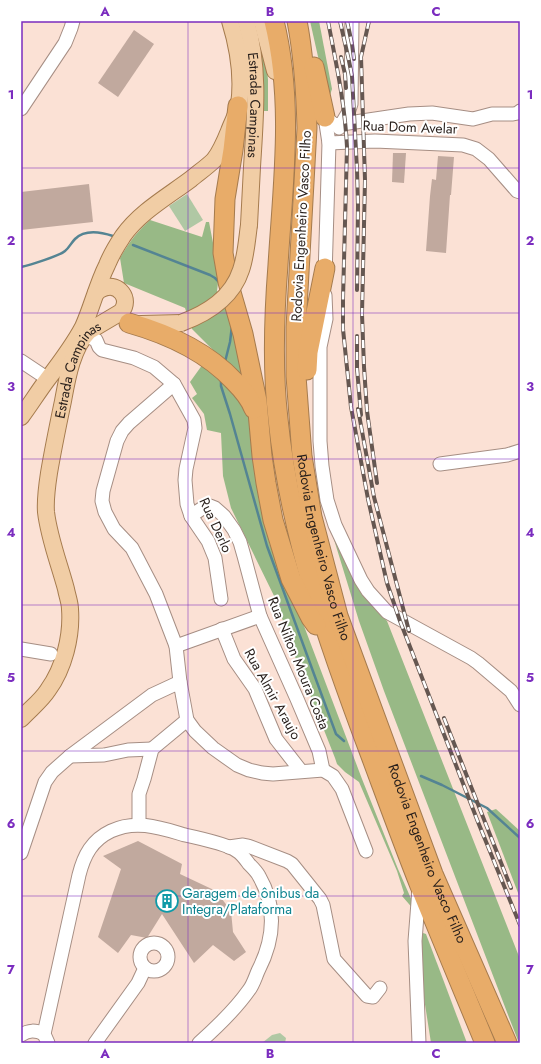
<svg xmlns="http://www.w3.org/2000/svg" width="541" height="1064" font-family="Jost,sans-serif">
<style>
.green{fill:#b0c8a4}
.forest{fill:#98b986}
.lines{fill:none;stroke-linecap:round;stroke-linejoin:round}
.stream{stroke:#548493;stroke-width:2.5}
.building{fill:#c1a99e}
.minor-casing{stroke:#a68e84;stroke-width:15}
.major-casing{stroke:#a57b4e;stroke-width:18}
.highway-casing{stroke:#a57b4e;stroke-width:21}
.minor{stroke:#fff;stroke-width:13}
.major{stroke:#f1cda5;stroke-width:16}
.highway{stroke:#e8ac69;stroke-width:19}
.rail-casing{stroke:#655751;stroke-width:4}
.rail{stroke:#fff;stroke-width:2.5;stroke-dasharray:8;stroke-linecap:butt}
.major-bridge-casing{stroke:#a57b4e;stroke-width:18;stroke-linecap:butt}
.major-bridge{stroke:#f1cda5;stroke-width:16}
.grid{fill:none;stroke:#7b2cbf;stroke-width:1;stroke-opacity:0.55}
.labels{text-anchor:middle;stroke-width:4;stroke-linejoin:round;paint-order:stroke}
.street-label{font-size:14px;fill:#281f1b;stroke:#fff}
.culture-label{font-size:14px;fill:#0d838f;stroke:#fff;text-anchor:start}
.neatline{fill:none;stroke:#7b2cbf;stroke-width:1.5}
.grid-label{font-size:13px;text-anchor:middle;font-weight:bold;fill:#7b2cbf}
</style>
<rect width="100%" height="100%" fill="#fbe1d5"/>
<!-- green -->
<g class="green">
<polygon points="187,194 203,220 185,231 169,206"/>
<polygon points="280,1033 286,1038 285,1043 262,1043 272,1035"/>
</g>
<!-- forest -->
<g class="forest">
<polygon points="253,21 260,21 266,55 268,80 268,111 262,111"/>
<polygon points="310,21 319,21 332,89 328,101"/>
<path d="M150,220L202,237L206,222H209L219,274L217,291L226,307L244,375L259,500L270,545L301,618L362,779L398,869L416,910L415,911L402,896L404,893L397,871L359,782L345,772L337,764L335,758L290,644L277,602L231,508L223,476L221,433L207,430L204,414L192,398L197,394L190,382L213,350L192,329L185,308L124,283L120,258C130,241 136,233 150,220Z"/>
<polygon points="332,533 337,534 352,576 366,596 387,621 520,959 520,1043 519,1043 510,1020 384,691 359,621"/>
<polygon points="496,809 520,831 520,898 487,812"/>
<polygon points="423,933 426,934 467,1043 431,1043 421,979 421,934"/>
</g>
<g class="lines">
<!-- stream -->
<g class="stream">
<polyline points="133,245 210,275 215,278 220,283"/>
<path d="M21,267C30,265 59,256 65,251C69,248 71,243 75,239C85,229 101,232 113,236"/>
<polyline points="225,362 230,342 232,326"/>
<polyline points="221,378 221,386 230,414 267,546 336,734 344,741"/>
<polyline points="421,776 442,785 487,808 520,838"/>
</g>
</g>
<!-- building -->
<g class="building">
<polygon points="134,30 154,44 118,97 98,83"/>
<polygon points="393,153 406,153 404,183 392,182"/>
<polygon points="438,156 454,157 451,195 450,195 446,253 426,251 430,196 432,179 436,180"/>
<polygon points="89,184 93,222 21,230 21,192"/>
<polygon points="138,841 182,864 180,874 216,891 231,911 233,932 246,952 234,961 213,945 194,963 162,914 147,938 131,935 118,953 98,937 121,869 103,856"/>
</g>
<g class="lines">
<!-- minor casing -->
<g class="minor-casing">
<g id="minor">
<polyline points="21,109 65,43 71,28 73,21"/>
<polyline points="325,117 335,125 409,114 432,113 473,119 492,114 513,114 518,113 520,111"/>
<polyline points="339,128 348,113 351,104 352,21"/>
<polyline points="329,143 375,141 463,145 476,149 489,159 517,191 520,192"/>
<polyline points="325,276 329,143 325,117"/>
<polyline points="325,295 326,319 320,347 320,441 322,466 327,500 335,525 361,580 368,591 387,612 471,658 478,663 511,691 520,705"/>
<polyline points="85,335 96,340 99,347 102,350 134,358 154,367 174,384 194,420 195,428 186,469 185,480 187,504 191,516 208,541 215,558 221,599"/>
<polyline points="21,361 48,379"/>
<polyline points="174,384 129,423 122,431 117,441 103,491 102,501 105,512 114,529 132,548 156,594 176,646 180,682"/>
<polyline points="440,464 507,455 520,451"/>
<polyline points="191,516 204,507 210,506 215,508 224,516 234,530 240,542 244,556 260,616 297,699 319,751 323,770"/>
<polyline points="222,629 234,659 255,689 276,739 301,771"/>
<polyline points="176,646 260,616"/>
<polyline points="21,649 51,654"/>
<polyline points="70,756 104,755 128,750 152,749"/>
<polyline points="139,824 139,794 144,779 152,749 187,720"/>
<polyline points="229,847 243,845 248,846 287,861 292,864 320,899 323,905 334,959 367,996 373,997 380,988"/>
<polyline points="21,853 45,782 52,772 70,756 152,695 180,682 187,720 195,731 213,748 237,765 249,770 262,773 273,774 323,770 333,776 342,789 366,851"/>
<polyline points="419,889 415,941 419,1043"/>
<circle cx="154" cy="957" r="14"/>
<path d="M21,1035C29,1030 35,1030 44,1034"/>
<path d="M48,1043L44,1034L79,875C84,855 92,840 111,831C136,819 161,828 185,835C199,838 227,844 237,851C242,854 246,860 249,864C253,868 257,872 259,876C277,907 274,940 258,971C255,978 253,985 249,990C235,1010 217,1027 199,1043"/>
<polyline points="95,1043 138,983 145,968"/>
</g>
</g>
<!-- major casing -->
<g class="major-casing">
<g id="major">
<path id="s1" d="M246,21C260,68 255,118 252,167C251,186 250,205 249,225"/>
<polyline points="262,21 275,71"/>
<polyline points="141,324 181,323"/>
<path d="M21,417C30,405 38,392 47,380C60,363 73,346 83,327C92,307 97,285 107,265C111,255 117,245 123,236C140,212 167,197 191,179C198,173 207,167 214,160C221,151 225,141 229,131C232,123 237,114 239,105C243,77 238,47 230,21"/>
<path id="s2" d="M21,719C30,709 41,701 48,690C64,668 72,636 70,609C70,603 67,595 66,589C59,563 49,538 46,512C45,499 47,486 49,473C53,449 58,425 63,401C67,379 72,348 89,331L121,312C132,299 118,282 104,288C101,289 98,291 96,293"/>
</g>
</g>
<!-- highway casing -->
<g class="highway-casing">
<g id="highway">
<path d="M274,21C294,102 283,183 278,265C274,316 272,367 278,419C290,536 330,647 371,756C387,799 403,843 420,886C441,938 464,991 485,1043"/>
<path id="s3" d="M297,21C304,57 306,92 307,128L296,327V376L302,456L312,517L338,616L433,874L507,1043"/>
<polyline points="314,67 325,117"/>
<polyline points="238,106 233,150 225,199 223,253 228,282 243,334 257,401 262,456 266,483 273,520 291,579 311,618 316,625"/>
<path d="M129,323C168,334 206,351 234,381C242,389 250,398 254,409"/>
<polyline points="307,370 308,352 325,268"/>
</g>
</g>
<!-- minor -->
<use href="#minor" class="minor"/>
<!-- major -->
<use href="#major" class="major"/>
<!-- highway -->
<use href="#highway" class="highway"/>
<!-- rail casing -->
<g class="rail-casing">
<g id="rail">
<path d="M328,21C336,63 345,104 347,147L343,299V329L351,407L368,499L387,583L400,621L478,822L520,925"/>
<polyline points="340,21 349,61 352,76 357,170 358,205 357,290"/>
<polyline points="347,21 352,44 354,59"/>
<polyline points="369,21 361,57 365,180 362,314 364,367 367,411 377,483"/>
<polyline points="341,57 345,74 346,88"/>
<polyline points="357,336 357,368 361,415"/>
<polyline points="358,409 374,497 409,631"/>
<polyline points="444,718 511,888"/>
</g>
</g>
<!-- rail -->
<use href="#rail" class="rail"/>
<!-- major-bridge casing -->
<g class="major-bridge-casing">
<path id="major-bridge" d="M181,323C208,313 232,298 241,270C246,256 247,239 249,225"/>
</g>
<!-- major-bridge -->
<use href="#major-bridge" class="major-bridge"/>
</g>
<!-- grid -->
<path class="grid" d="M188,21V1043M353,21V1043M21,168H520M21,313H520M21,459H520M21,605H520M21,751H520M21,896H520"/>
<!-- icons -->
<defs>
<g id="building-ring" transform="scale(1.15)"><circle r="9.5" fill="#fff" stroke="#0f9aa8" stroke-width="1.5"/><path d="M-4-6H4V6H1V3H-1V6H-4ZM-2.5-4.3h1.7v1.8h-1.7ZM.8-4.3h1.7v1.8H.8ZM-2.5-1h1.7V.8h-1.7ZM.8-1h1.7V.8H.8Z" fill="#0f9aa8"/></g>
</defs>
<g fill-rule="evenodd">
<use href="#building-ring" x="167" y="901"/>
</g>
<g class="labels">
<!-- street labels -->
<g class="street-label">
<text dy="5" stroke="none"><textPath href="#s1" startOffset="85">Estrada Campinas</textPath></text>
<text transform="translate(410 127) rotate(2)" y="5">Rua Dom Avelar</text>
<text transform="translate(301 226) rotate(-87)" y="5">Rodovia Engenheiro Vasco Filho</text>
<text dy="5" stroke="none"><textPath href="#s2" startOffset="373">Estrada Campinas</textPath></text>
<text transform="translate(216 525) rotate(65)" y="5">Rua Derlo</text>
<text dy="5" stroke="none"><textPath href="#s3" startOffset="530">Rodovia Engenheiro Vasco Filho</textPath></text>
<text transform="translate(299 663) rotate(68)" y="5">Rua Nilton Moura Costa</text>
<text transform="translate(273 694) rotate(61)" y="5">Rua Almir Araujo</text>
<text dy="5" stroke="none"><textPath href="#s3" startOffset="854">Rodovia Engenheiro Vasco Filho</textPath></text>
</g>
<!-- culture labels -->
<g class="culture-label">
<text x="182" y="898">Garagem de ônibus da<tspan x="182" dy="16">Integra/Plataforma</tspan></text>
</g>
</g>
<!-- border -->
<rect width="541" height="1064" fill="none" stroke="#ffffff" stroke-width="44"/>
<rect x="22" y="22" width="497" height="1020" class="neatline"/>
<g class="grid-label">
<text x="105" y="16">A</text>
<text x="270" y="16">B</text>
<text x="436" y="16">C</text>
<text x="11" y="99">1</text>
<text x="530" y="99">1</text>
<text x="11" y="245">2</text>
<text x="530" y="245">2</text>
<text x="11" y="391">3</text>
<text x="530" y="391">3</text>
<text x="11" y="537">4</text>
<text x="530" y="537">4</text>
<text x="11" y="682">5</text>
<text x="530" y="682">5</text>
<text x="11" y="828">6</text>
<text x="530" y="828">6</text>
<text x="11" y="974">7</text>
<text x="530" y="974">7</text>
<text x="105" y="1058">A</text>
<text x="270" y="1058">B</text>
<text x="436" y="1058">C</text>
</g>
</svg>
